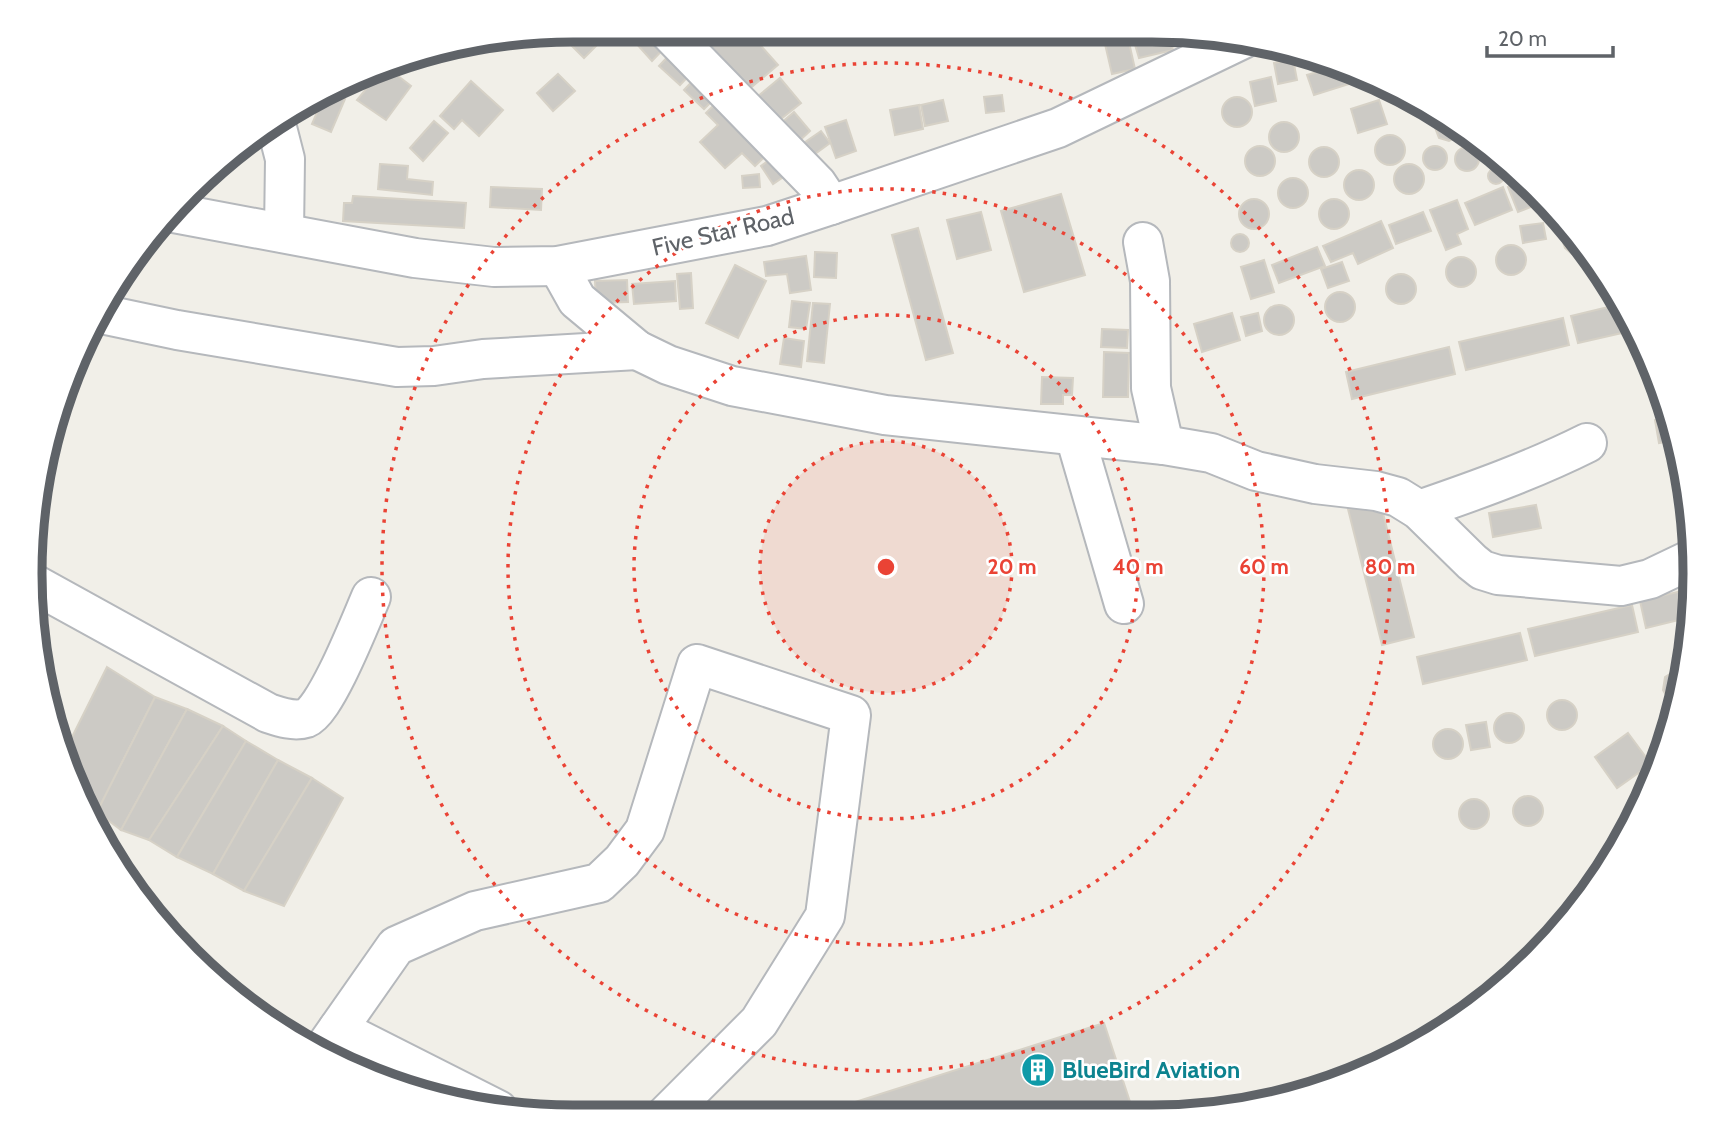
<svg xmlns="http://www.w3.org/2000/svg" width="1725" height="1147" font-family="Cabin,sans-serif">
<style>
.building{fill:#cccac5;stroke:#d6d1c6;stroke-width:2}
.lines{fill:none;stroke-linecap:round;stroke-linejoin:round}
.minor-casing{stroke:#b5b8bc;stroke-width:42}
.minor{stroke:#fff;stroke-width:38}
.ring{fill:none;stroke:#ea4335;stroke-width:3.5;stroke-dasharray:3.5 7}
.labels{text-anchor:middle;stroke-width:5;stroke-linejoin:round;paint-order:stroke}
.street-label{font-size:24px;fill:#5f6368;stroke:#fff}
.culture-label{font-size:24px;font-weight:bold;fill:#0d838f;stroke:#fff;text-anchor:start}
.rim{fill:none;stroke:#5f6368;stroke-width:9}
.centre{fill:#ea4335;stroke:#fff;stroke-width:3.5}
.ring-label{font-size:21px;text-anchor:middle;font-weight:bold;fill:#ea4335;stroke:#fff;stroke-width:5;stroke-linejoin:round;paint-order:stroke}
</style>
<rect width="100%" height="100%" fill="#f1efe8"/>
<!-- building -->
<g class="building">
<polygon points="574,30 608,30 610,32 584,58 558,32"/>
<polygon points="648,30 660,30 671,41 652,61 635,42"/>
<polygon points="696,30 747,30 778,65 748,90"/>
<polygon points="1152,30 1168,31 1173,50 1139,58 1131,31"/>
<polygon points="1128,38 1135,69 1112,74 1105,44"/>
<polygon points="675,49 696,68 680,85 659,66"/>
<polygon points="1293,59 1297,80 1278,84 1274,63"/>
<polygon points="385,66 411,86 386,120 357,100"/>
<polygon points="1335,67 1368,78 1314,95 1307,75"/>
<polygon points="702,71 723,90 704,109 684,90"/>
<polygon points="558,74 575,91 553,111 537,93"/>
<polygon points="1271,77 1276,101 1255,106 1250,82"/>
<polygon points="780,78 801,103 777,122 757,97"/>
<polygon points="471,81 503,110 479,136 462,120 454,129 440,116"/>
<polygon points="330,93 345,99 331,132 312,124 324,96"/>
<polygon points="724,95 774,148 755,166 742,153 725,168 700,142 718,125 706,113"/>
<polygon points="1002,95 1004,111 986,113 984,97"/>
<circle cx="1237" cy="112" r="15"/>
<polygon points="943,100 948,121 925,126 921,105"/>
<polygon points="1379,100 1387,124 1358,133 1351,109"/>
<polygon points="919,105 923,129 895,135 890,110"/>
<polygon points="794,112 810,131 797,143 780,124"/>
<polygon points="1437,118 1461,135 1449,141 1439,138 1434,125"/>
<polygon points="846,120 856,151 836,158 825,127"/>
<polygon points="434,121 448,133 423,161 410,148"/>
<circle cx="1284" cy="137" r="15"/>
<polygon points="821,131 830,143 811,157 801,145"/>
<circle cx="1390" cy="150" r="15"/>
<circle cx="1435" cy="158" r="12"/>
<circle cx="1260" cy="161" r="15"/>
<circle cx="1467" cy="159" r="12"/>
<circle cx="1324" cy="162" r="15"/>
<polygon points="779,153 792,171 773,184 761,166"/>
<polygon points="380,164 408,166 407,179 433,182 432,195 378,189"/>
<circle cx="1409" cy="179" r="15"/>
<circle cx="1496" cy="176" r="8"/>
<circle cx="1359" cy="185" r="15"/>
<polygon points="759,174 760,187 743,188 742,176"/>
<circle cx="1293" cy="193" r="15"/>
<polygon points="1523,180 1528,183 1536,205 1518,212 1508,187"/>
<polygon points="491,187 542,189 541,210 490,207"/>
<polygon points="1503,187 1512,210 1475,225 1465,203"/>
<polygon points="1061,194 1085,275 1024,292 1001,211"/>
<polygon points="353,196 466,203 464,228 343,221 344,203 352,203"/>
<circle cx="1334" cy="214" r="15"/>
<circle cx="1254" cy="214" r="15"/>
<polygon points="1457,200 1468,229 1457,234 1461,244 1446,250 1430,210"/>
<polygon points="981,212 991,250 957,259 947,220"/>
<polygon points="1423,212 1431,231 1396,244 1389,225"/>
<polygon points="1381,221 1393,248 1358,264 1353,253 1331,262 1323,246"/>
<polygon points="1543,223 1546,239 1523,243 1520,226"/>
<polygon points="918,228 953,353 926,360 892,235"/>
<polygon points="1568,229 1587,252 1583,255 1572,254 1565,248 1562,239"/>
<circle cx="1240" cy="243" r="9"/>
<circle cx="1511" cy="260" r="15"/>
<polygon points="1317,247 1325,266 1279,283 1272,265"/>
<polygon points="815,252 837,253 836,278 814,277"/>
<polygon points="806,256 811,290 790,293 787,274 766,276 764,262"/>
<circle cx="1461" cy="272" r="15"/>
<polygon points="1264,260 1274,292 1251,299 1241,267"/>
<polygon points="1342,262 1349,281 1328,288 1321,269"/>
<polygon points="735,265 766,281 738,338 706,323"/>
<polygon points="691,273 693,308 680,309 677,274"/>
<circle cx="1401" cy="289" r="15"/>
<polygon points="627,280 628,302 596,303 595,281"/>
<polygon points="675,281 676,301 634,304 632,284"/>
<circle cx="1340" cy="307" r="15"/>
<polygon points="792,301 810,303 806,329 789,327"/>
<polygon points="813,303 830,304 824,363 807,361"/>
<polygon points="1621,304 1635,330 1578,343 1571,316"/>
<circle cx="1279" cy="320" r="15"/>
<polygon points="1232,313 1240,340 1202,352 1194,324"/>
<polygon points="1258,313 1262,331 1246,336 1241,317"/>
<polygon points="1563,318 1569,345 1466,370 1459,342"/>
<polygon points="1102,329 1128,330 1127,348 1101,347"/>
<polygon points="784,338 804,341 801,367 780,364"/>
<polygon points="1449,347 1455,374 1352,399 1346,372"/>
<polygon points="1104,352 1129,353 1128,397 1103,397"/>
<polygon points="1042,377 1073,378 1072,395 1063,395 1063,404 1041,404"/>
<polygon points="1670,417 1677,440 1659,443 1655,420"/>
<polygon points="1380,501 1414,637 1382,645 1348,509"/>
<polygon points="1536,505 1541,528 1493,537 1489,513"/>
<polygon points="1694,588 1691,617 1646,628 1640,601"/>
<polygon points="1632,605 1638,632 1535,656 1528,629"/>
<polygon points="1520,633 1527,660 1423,684 1417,657"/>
<polygon points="107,667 155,697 97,812 88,808 66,749"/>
<polygon points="1673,672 1685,673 1677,701 1667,697 1663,690 1665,677"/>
<polygon points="155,697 187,709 121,830 97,812"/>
<circle cx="1562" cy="715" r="15"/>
<polygon points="187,709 223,726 149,840 121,830"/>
<circle cx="1509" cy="728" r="15"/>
<polygon points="1486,722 1490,747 1471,750 1466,725"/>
<polygon points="223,726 246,741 177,857 149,840"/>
<circle cx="1448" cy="744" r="15"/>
<polygon points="1628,733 1651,764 1617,788 1595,757"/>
<polygon points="246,741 278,760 213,874 177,857"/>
<polygon points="278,760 312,778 244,891 213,874"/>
<polygon points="312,778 343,798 284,906 244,891"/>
<circle cx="1528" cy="811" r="15"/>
<circle cx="1474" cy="814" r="15"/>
<polygon points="1104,1023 1135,1117 808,1117"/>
</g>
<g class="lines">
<!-- minor casing -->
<g class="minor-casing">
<g id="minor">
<polyline points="667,30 817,184 831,205"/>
<polyline points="275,120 285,159 284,233"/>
<polyline points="174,213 415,258 494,267 558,266 767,226 831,205 1058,128 1243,39"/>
<polyline points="1143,242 1150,281 1151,388 1164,445"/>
<polyline points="558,266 577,300 637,350 668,365 732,386 885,415 1164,445 1211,453 1256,471 1315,484 1376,491 1398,497 1419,510 1472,562 1482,570 1498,575 1621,586 1650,579 1694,558"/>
<polyline points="101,314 177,330 397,367 434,366 483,359 637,350"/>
<polyline points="1075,436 1124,604"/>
<path d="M1419,510C1477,490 1533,470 1587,443"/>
<path d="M34,584L268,713C280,717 294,722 306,718C326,710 361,620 371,597"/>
<polyline points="338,1029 498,1110"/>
<polyline points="321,1053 396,946 475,911 599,883 622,861 645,830 697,664 851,715 825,916 759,1022 664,1117"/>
</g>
</g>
<!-- minor -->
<use href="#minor" class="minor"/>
</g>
<!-- distance rings -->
<circle cx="886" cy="567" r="126" fill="#ea4335" fill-opacity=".12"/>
<g class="ring">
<circle cx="886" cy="567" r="126"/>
<circle cx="886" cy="567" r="252"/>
<circle cx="886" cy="567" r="378"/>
<circle cx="886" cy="567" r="504"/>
</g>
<!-- icons -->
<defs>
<g id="building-disc" transform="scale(1.75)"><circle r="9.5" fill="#0f9aa8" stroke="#fff"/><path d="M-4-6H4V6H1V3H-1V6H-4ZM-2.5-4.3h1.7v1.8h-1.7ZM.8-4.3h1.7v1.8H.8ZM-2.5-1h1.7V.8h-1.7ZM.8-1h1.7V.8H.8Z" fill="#fff"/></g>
</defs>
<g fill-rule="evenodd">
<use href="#building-disc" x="1038" y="1070"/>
</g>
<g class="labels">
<!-- street labels -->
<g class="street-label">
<text transform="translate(723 232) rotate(-13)" y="8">Five Star Road</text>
</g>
<!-- culture labels -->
<g class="culture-label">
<text x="1062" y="1078">BlueBird Aviation</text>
</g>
</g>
<!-- crop -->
<path d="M0 0H1725V1147H0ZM573 42H1152A531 531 0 0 1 1683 573V574A531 531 0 0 1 1152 1105H573A531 531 0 0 1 42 574V573A531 531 0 0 1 573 42Z" fill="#fff" fill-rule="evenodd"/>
<path class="rim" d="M573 42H1152A531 531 0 0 1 1683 573V574A531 531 0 0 1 1152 1105H573A531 531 0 0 1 42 574V573A531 531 0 0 1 573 42Z"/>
<circle cx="886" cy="567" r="10" class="centre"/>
<g class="ring-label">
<text x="1012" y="574">20 m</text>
<text x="1138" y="574">40 m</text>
<text x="1264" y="574">60 m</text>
<text x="1390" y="574">80 m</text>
</g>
<!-- scale -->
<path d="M1487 46v10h126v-10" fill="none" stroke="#5f6368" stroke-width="3.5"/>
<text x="1498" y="46" font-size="21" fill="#5f6368" stroke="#ffffff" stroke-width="5" paint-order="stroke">20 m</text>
</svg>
